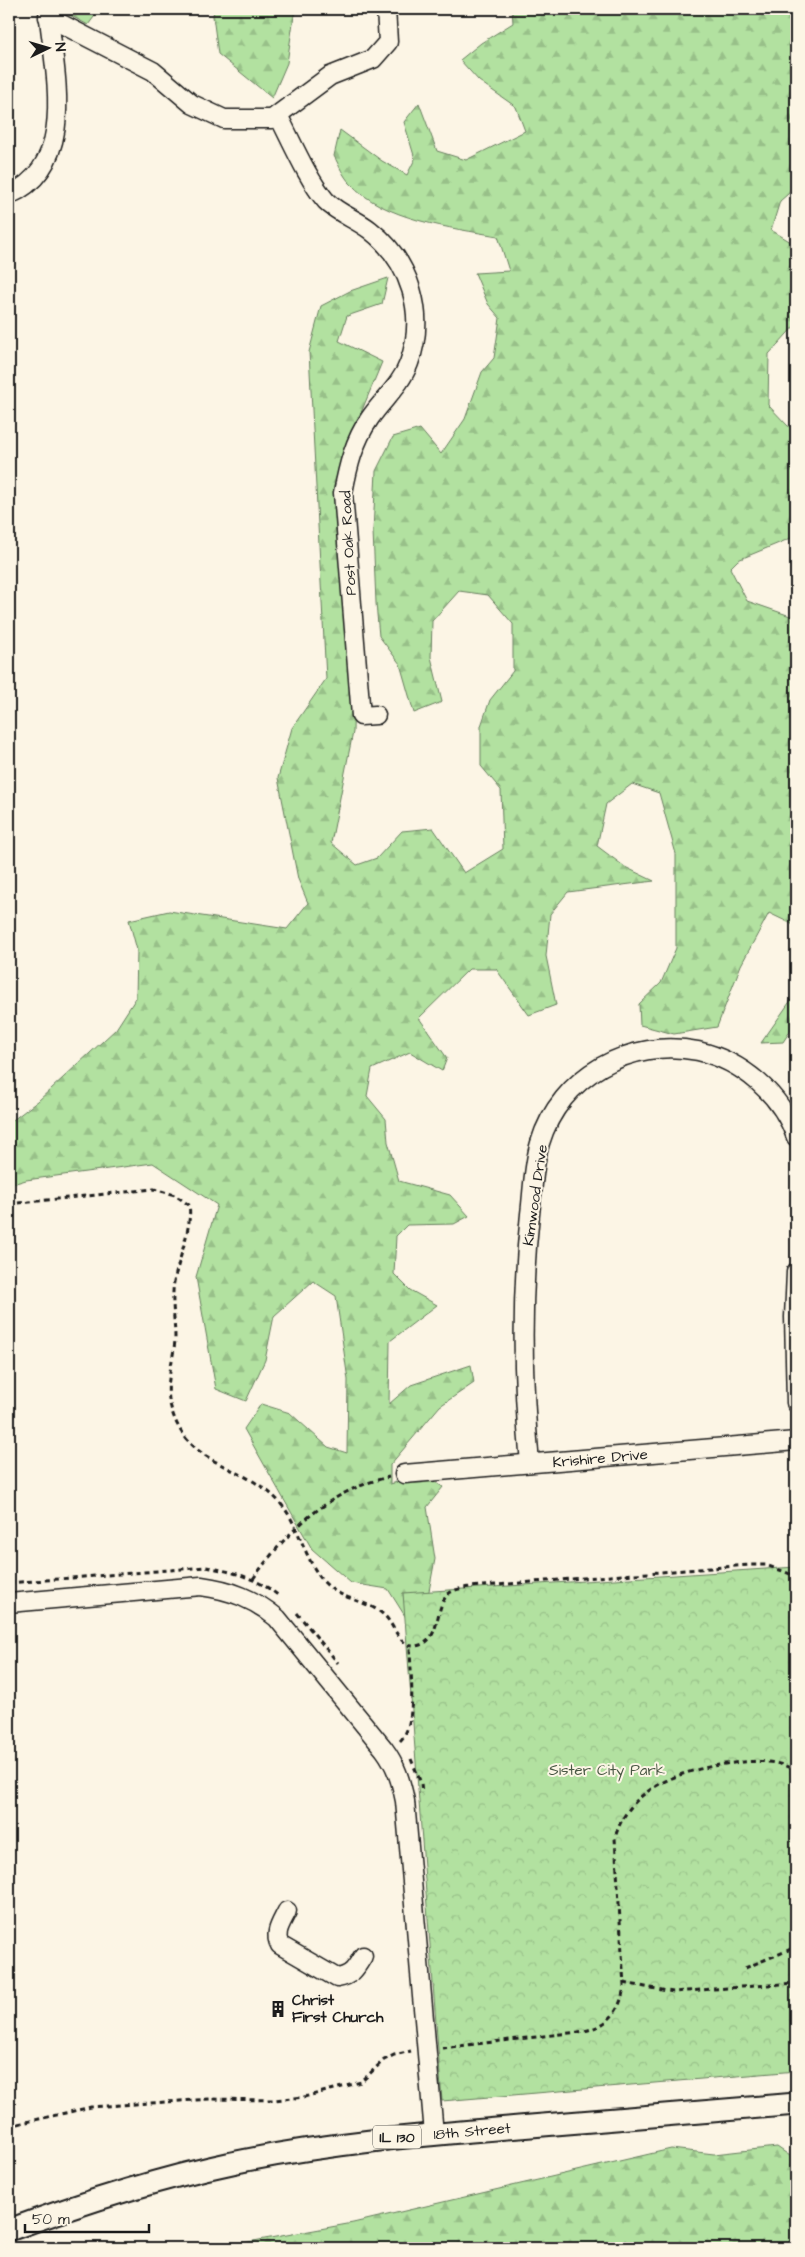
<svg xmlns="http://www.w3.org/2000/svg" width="805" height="2257" font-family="'Architects Daughter',sans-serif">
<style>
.forest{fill:url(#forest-firs);stroke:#677e5e}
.park{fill:url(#park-crowns);stroke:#677e5e}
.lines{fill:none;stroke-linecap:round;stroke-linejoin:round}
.minor-casing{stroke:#1c1c1c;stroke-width:21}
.major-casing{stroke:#1c1c1c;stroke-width:25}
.path{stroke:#1c1c1c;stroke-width:3;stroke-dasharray:5 4;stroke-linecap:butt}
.minor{stroke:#fcf5e5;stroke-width:18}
.major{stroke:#fcf5e5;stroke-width:21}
.labels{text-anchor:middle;stroke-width:4;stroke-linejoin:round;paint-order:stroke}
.shield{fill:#fcf5e5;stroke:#5f5d58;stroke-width:1}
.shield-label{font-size:14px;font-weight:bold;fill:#1c1c1c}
.street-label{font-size:15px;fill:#1c1c1c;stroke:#fcf5e5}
.park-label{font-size:15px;fill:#495744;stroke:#fcf5e5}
.poi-label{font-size:15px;font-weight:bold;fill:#1c1c1c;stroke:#fcf5e5;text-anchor:start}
</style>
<defs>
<pattern id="forest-firs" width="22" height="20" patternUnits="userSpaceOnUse" patternTransform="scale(1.25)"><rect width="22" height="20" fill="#b2e1a0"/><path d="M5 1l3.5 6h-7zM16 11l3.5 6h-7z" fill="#98c089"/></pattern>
<pattern id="park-crowns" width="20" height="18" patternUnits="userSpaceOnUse" patternTransform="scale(1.25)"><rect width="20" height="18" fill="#b2e1a0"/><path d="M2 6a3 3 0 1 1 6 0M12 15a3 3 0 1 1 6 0" fill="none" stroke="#98c089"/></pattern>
</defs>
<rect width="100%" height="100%" fill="#fcf5e5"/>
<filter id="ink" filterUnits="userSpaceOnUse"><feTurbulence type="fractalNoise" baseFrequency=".02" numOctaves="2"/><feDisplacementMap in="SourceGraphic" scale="10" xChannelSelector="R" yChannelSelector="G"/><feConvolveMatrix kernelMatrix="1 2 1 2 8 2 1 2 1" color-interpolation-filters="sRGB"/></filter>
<g filter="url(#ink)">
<!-- forest -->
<g class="forest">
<polygon points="64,9 100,9 88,25 66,13"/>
<polygon points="214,9 295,9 287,63 272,98 218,54 213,16"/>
<path d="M512,9H796V187L780,201L771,230L796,245V324L769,354L768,405L788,426L796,428V536L738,560L730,568L747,601L796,618V926L769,913L741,965L717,1027L674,1034L640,1025L639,1004L661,983L676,948V854L659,793L632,784L606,804L597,846L625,867L654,881L568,892L550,914L546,956L556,1005L529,1015L496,969H469L419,1018L447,1058L442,1071L410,1052L372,1069L367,1096L386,1119L388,1142L399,1181L450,1195L469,1216L454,1224L407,1225L396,1236L394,1274L410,1290L437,1305L390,1341L389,1404L411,1385L471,1365L474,1383L440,1406L390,1465V1484L424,1475L443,1487L427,1507L435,1559L429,1591L410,1624L388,1589L351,1583L312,1549L244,1429L261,1404L290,1413L328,1447L347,1453L348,1380L336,1296L313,1281L274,1316L265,1360L246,1401L216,1389L196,1277L217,1205L153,1163L26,1180L9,1185V1123L38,1101L116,1029L136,998L137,950L129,920L169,911L287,929L308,903L298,879L278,778L292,728L326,679L309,352L321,306L350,291L388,278L382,304L347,316L339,341L382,362L343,456L354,678L353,732L331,843L357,865L377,858L402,831L433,828L464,873L503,849L501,790L481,766V726L490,700L513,671V624L488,595L459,591L432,621L431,657L442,702L414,713L400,664L379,636L376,603L373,531L376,471L393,437L420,429L441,454L465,419L482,372L494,358L500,318L488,304L475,273L509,271L498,236C451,228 383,220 350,183C343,176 339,165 334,156L340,130L382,161L407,175L415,159L404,122L419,103L437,151L466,160L525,131L516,107L479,81L460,60L481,43L513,23Z"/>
<polygon points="796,993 796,1022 783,1042 761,1043"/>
<polygon points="777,2147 796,2160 796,2248 215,2248 353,2223 671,2149 714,2154"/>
</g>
<!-- park -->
<polygon class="park" points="796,1567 796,2071 442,2101 403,1593"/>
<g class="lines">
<!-- minor casing -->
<g class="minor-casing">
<g id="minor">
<polyline points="48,17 153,71 192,104 224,119 272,119 330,76 373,59 388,42 386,9"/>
<path d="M278,115C291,140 308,180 326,201C339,214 356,219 370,230C410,261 427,314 409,363C401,385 383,399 370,418C354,441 348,466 343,493L361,716L376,715"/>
<path d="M9,195C80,164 53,68 48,9"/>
<polyline points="796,1272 794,1317 796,1403"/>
<path d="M530,1463C522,1381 521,1297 530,1214C533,1190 533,1166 540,1143C560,1076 631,1037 698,1051C742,1061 781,1094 796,1137"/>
<polyline points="404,1474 796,1441"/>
<path d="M9,1603L201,1586C231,1590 254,1599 277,1618L384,1749C396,1765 401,1781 405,1801L434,2134"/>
<path d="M287,1911C282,1922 273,1933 280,1945L337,1978C352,1976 356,1968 363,1956"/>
</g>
</g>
<!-- major casing -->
<g class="major-casing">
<path id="major" d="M9,2230C82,2203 156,2179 232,2163C327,2143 423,2135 519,2127C612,2119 704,2112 796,2104"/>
</g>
<!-- path -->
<g class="path">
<path d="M9,1204L154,1189L175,1195L189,1205C193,1224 178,1261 174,1282C171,1301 175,1320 175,1339C174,1358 166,1379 169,1399C183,1473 249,1460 285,1509C301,1532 307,1565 326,1584C343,1601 369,1600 385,1616C394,1625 400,1648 416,1646C444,1641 432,1604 451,1592C456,1589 464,1588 470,1587L749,1565H766L796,1576"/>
<path d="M253,1579C287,1531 329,1490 389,1477"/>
<path d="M9,1583L206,1567C234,1572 258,1578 280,1597"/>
<polyline points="297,1613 338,1663"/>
<path d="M400,1741C418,1724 410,1670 410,1646"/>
<polyline points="411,1759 421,1783 422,1793"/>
<polyline points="794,1856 796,1862"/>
<polyline points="745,1968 796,1947"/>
<polyline points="624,1983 673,1992 796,1983"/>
<path d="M442,2048L578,2032C606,2028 620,2014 624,1986L615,1838C628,1788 680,1771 725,1764C749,1761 775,1758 796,1771"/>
<polyline points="9,2126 91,2107 210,2099 273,2100 304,2097 361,2082 384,2060 394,2055 411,2051"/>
</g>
<!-- minor -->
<use href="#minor" class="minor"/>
<!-- major -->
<use href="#major" class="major"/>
</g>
</g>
<!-- icons -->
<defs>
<g id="building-bare" transform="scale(1.35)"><path d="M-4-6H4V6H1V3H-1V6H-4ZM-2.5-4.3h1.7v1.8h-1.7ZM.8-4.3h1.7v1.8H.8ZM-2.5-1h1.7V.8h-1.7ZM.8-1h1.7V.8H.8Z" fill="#1c1c1c" stroke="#fcf5e5" stroke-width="2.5" paint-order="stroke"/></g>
</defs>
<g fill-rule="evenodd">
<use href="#building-bare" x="278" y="2009"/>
</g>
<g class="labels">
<!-- shield labels -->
<rect class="shield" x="373" y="2125.5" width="48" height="23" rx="4"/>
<g class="shield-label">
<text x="397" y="2142">IL 130</text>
</g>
<!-- street labels -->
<g class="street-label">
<text transform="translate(348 543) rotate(-93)" y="5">Post Oak Road</text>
<text transform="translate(535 1195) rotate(-82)" y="5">Kimwood Drive</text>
<text transform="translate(600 1458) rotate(-5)" y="5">Krishire Drive</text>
<text transform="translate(472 2131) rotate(-5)" y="5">18th Street</text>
</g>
<!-- park labels -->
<g class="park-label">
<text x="607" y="1775">Sister City Park</text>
</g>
<!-- poi labels -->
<g class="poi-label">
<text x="292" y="2005">Christ<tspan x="292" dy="17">First Church</tspan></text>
</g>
</g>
<!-- margin -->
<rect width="805" height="2257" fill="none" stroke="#fcf5e5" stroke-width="30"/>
<rect x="15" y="15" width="775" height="2227" fill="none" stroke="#1c1c1c" stroke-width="2" filter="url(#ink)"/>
<!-- north arrow -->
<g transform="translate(48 48) rotate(85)" stroke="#fcf5e5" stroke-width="4" paint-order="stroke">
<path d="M0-4L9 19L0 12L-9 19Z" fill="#1c1c1c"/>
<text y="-8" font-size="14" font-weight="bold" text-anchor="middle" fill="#1c1c1c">N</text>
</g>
<!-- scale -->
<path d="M25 2224v8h124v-8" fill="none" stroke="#1c1c1c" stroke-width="2.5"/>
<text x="32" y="2224" font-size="15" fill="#1c1c1c" stroke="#fcf5e5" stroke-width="4" paint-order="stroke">50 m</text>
</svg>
